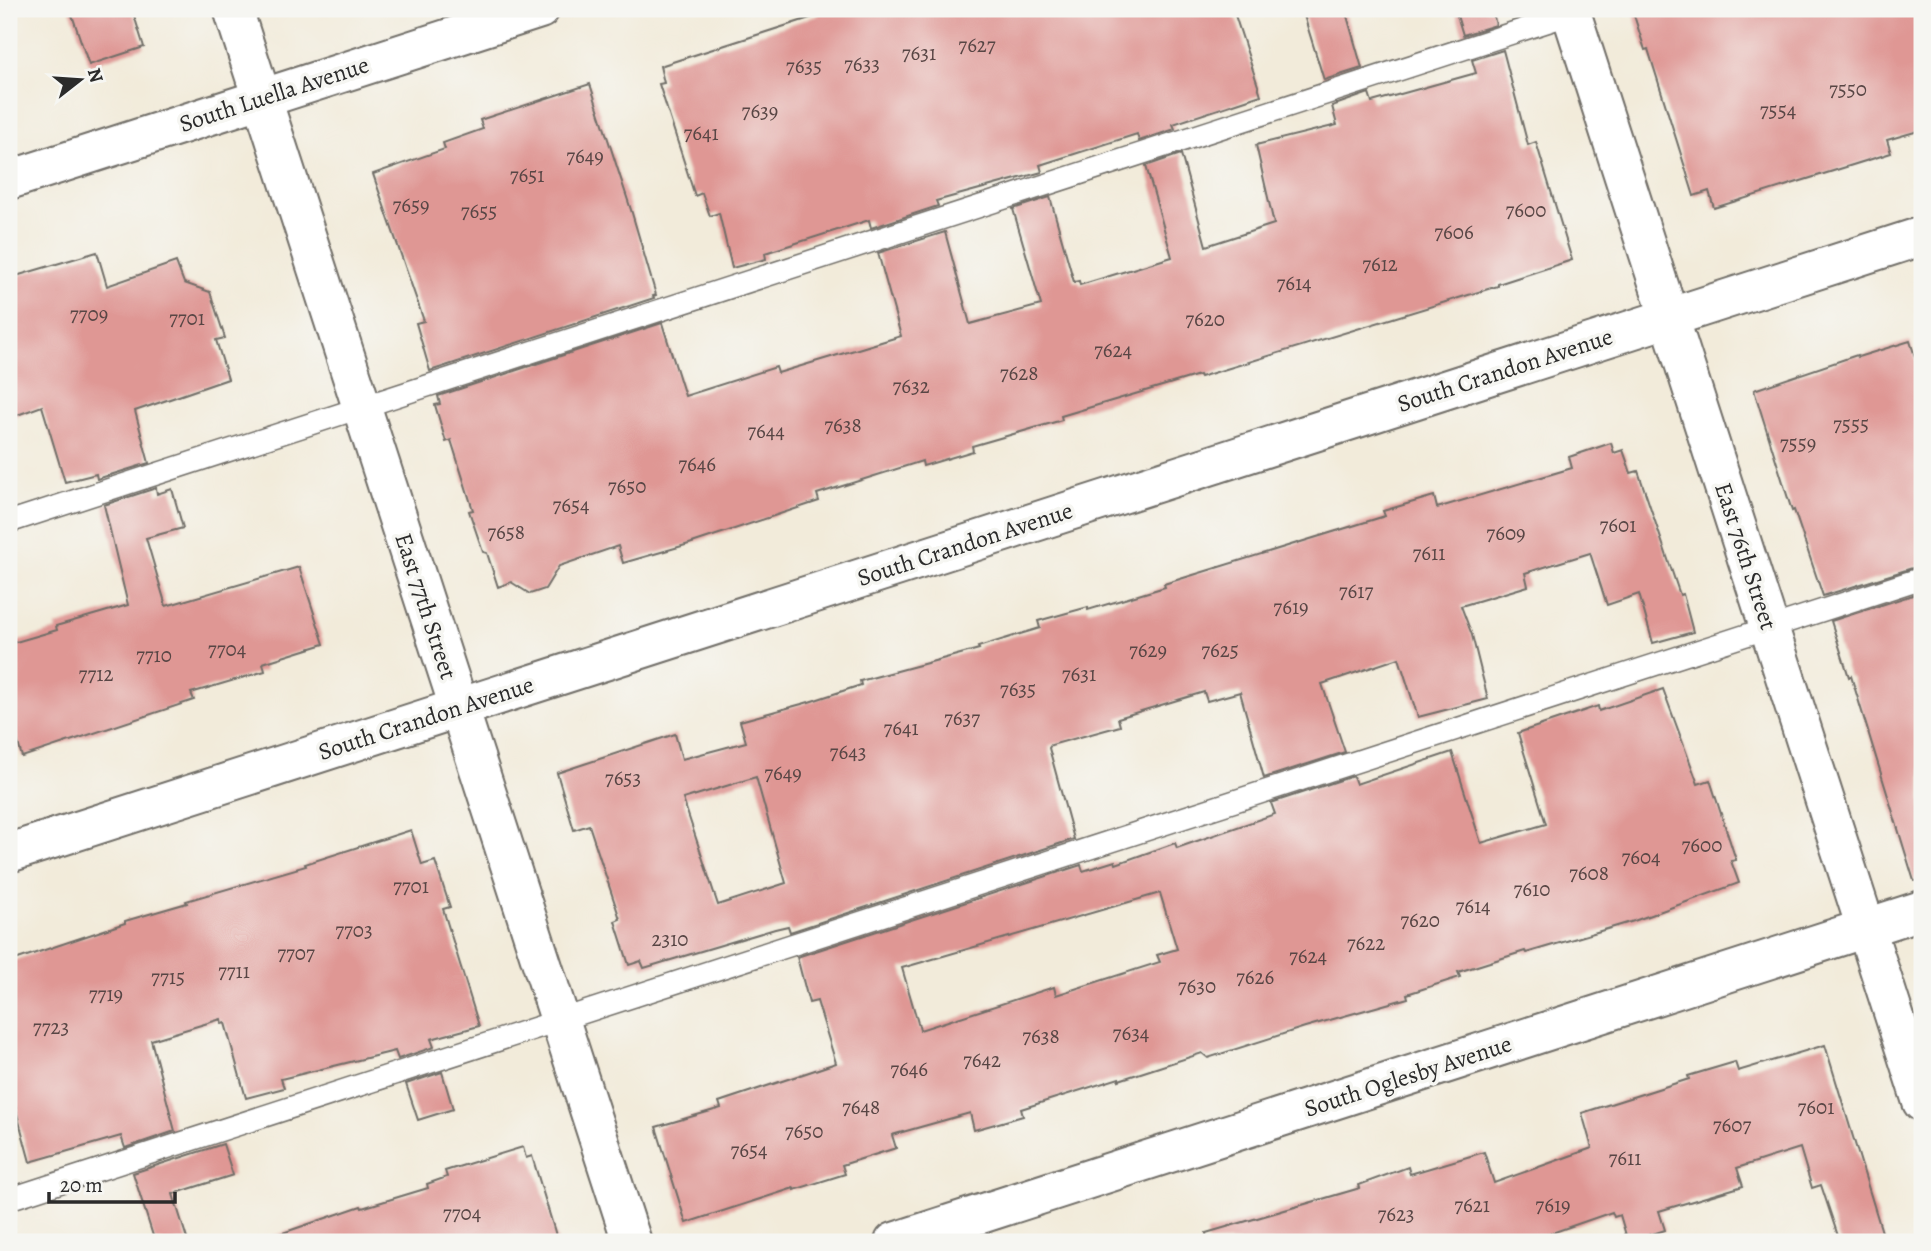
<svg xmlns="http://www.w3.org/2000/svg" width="1931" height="1251" font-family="Alegreya,serif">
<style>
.building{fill:#df9794;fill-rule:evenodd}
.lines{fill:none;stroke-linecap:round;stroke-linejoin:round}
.lane-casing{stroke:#716e68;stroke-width:24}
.street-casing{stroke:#716e68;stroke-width:42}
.secondary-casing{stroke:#716e68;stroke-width:42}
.lane{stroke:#fff;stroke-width:21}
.street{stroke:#fff;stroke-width:38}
.secondary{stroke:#fff;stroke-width:38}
.labels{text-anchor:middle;stroke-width:7;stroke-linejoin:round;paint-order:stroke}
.number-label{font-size:21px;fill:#584645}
.street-label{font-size:24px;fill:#2b2b2b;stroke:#f6f6f2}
</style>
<rect width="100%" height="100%" fill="#f6f6f2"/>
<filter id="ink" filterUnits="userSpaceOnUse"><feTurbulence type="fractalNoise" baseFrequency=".0143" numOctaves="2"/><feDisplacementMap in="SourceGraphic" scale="14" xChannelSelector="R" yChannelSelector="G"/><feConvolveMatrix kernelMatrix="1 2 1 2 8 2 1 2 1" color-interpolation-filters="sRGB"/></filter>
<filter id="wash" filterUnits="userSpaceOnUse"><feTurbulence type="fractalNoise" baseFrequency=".00686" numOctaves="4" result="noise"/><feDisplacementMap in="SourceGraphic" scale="28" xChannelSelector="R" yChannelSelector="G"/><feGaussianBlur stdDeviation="1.57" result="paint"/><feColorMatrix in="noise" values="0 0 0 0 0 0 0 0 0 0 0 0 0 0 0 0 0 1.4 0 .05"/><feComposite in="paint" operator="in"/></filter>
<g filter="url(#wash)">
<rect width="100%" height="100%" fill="#f2ebda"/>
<g id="blocks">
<!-- building -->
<g class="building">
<polygon points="70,9 132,9 144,47 89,65"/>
<polygon points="817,9 1233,9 1261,95 1173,124 1175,129 1139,141 1137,134 1040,165 1042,172 936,201 938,206 871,228 869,220 765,253 766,259 732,268 719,213 710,216 702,193 695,196 659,84 664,83 660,66 819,15"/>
<polygon points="1302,9 1345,9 1362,68 1324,80"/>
<polygon points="1455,9 1492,9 1496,25 1463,35"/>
<polygon points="1632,9 1922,9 1922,130 1887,140 1891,153 1714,208 1709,191 1694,196 1648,49 1645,50"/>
<polygon points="1503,50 1528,145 1536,142 1572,260 1498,284 1498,286 1200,377 1199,375 1061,416 1062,420 972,446 973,451 923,466 922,461 817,494 819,501 689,544 623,563 618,546 559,566 545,589 530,594 511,582 498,587 487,553 483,552 469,511 473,510 451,440 446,442 435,405 440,404 438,396 662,323 685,396 776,367 778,373 901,336 878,253 945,232 970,324 1041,305 1013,209 1050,197 1074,282 1079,281 1080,285 1172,257 1146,166 1181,154 1206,246 1274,224 1256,145 1337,125 1332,106 1369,93 1372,102 1476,73 1472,60"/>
<polygon points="590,84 632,213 656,295 653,296 654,298 430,371 416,323 424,321 373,174 445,149 443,143 483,129 480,120"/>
<polygon points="97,252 107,286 176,262 184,283 210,292 225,338 216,340 228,379 135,411 149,463 97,479 96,474 65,482 42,406 9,418 9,278"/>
<polygon points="1910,341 1922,378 1922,565 1823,596 1794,510 1792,511 1754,390 1857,355 1858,357"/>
<path d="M1611,443L1614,453L1623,450L1631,473L1638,471L1680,595L1683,594L1693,632L1653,643L1639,594L1607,605L1590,553L1525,573L1528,586L1461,606L1472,635L1488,699L1418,717L1399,658L1322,684L1345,752L1264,778L1240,692L1207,701L1204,692L1118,718L1120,726L1051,745L1049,748L1074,839L790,932L788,926L775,929L644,968L641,961L629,965L615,921L620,919L589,825L574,830L557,773L675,734L682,759L746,742L740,721L809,702L861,685L860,681L979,649L978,647L1040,628L1038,621L1088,607V610L1165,587L1164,584L1385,516L1383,511L1434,496L1437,508L1572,468L1569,457ZM756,777L786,883L718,905L683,799Z"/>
<polygon points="156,488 157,494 172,489 183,528 146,538 166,606 299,567 324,644 263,663 265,671 191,693 194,700 22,757 9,711 9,644 57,630 56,626 128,605 104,505"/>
<polygon points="1922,592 1922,880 1914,881 1851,676 1849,677 1831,621"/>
<path d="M1663,689L1698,784L1710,780L1736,860L1731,861L1739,883L1634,921L1526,953L1525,951L1458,972L1460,977L1407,994L1408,998L1305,1027L1208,1058L1202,1053L1119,1080V1078L1021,1109L1023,1116L974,1130L970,1113L892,1135L896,1148L842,1165L845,1174L794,1190V1188L686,1223L656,1127L721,1108L719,1102L836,1063L817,1001L809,1003L797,957L1081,865L1083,871L1115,861L1116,864L1175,843L1177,848L1275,814L1271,803L1353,776L1356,784L1452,752L1481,843L1546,824L1518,733L1598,706L1599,711ZM1160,893L1177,949L1157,955L1160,962L1056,995L1054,987L920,1030L902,968Z"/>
<polygon points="411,830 422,865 435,861 450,907 443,909 479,1026 431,1039 434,1047 398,1059 395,1051 281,1079 284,1088 246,1098 225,1023 222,1024 221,1019 151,1040 175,1131 125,1148 121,1136 30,1162 9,1084 9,962 125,923 125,921 187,903 186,901 306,866 305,864"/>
<polygon points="1825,1045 1885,1242 1840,1242 1821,1185 1812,1188 1800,1148 1737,1168 1743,1186 1659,1211 1665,1230 1628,1242 1620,1215 1614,1217 1612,1212 1526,1242 1207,1242 1206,1233 1360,1188 1359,1185 1408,1167 1410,1174 1484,1152 1494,1183 1592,1148 1582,1113 1689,1079 1688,1076 1735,1062 1738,1071"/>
<polygon points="442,1072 453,1109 418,1120 406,1084"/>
<polygon points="223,1144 233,1175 173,1194 188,1242 155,1242 133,1173"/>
<polygon points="523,1147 526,1158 532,1156 558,1242 272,1242 271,1237 361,1206 362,1208 428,1188 427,1184 447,1177 445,1171"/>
</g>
</g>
</g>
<g filter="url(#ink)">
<use href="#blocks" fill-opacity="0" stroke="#716e68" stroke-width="2"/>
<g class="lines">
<!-- lane casing -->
<g class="lane-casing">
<g id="lane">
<polyline points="9,522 1580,11"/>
<polyline points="9,1199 1922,578"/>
</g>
</g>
<!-- street casing -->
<g class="street-casing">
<g id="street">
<polyline points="233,9 632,1242"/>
<polyline points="9,180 540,9"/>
<polyline points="9,853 1922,236"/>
<polyline points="894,1242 1922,910"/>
</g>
</g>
<!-- secondary casing -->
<g class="secondary-casing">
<polyline id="secondary" points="1570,9 1922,1102"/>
</g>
<!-- lane -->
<use href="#lane" class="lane"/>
<!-- street -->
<use href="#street" class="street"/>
<!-- secondary -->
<use href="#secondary" class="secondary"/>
</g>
</g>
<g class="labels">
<!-- number labels -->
<g class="number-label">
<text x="977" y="52">7627</text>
<text x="919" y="60">7631</text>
<text x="862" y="71">7633</text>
<text x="804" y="73">7635</text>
<text x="1848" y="96">7550</text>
<text x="1778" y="117">7554</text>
<text x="760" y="118">7639</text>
<text x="701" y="140">7641</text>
<text x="585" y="163">7649</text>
<text x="527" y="182">7651</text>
<text x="411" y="212">7659</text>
<text x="1526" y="217">7600</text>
<text x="479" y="218">7655</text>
<text x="1454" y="239">7606</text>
<text x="1380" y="271">7612</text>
<text x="1294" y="290">7614</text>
<text x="89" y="321">7709</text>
<text x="187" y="325">7701</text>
<text x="1205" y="326">7620</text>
<text x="1113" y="357">7624</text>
<text x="1019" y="380">7628</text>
<text x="911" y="393">7632</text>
<text x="1851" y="431">7555</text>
<text x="843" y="432">7638</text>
<text x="766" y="438">7644</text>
<text x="1798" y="450">7559</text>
<text x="697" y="471">7646</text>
<text x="627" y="493">7650</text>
<text x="571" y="512">7654</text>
<text x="1618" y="532">7601</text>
<text x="506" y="539">7658</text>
<text x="1506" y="540">7609</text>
<text x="1429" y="560">7611</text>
<text x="1356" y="598">7617</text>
<text x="1291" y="614">7619</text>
<text x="227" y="656">7704</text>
<text x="1148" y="657">7629</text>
<text x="1220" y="657">7625</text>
<text x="154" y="662">7710</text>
<text x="96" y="681">7712</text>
<text x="1079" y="681">7631</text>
<text x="1018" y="696">7635</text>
<text x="962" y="725">7637</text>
<text x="901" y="735">7641</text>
<text x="848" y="759">7643</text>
<text x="783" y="780">7649</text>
<text x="623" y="785">7653</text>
<text x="1702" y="852">7600</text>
<text x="1641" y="864">7604</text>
<text x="1589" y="880">7608</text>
<text x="411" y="893">7701</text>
<text x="1532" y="896">7610</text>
<text x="1473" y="913">7614</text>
<text x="1420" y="927">7620</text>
<text x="354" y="937">7703</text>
<text x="670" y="946">2310</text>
<text x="1366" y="950">7622</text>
<text x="296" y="960">7707</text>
<text x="1308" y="963">7624</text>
<text x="234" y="978">7711</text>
<text x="168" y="984">7715</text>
<text x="1255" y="984">7626</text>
<text x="1197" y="993">7630</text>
<text x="106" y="1001">7719</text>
<text x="51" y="1034">7723</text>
<text x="1131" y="1040">7634</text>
<text x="1041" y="1043">7638</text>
<text x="982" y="1067">7642</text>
<text x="909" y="1076">7646</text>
<text x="861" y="1114">7648</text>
<text x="1816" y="1114">7601</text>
<text x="1732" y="1132">7607</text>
<text x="804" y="1138">7650</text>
<text x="749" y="1157">7654</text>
<text x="1625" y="1165">7611</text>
<text x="1472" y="1212">7621</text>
<text x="1553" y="1212">7619</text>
<text x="462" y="1220">7704</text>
<text x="1396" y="1221">7623</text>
</g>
<!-- street labels -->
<g class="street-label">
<text transform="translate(274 94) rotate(-18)" y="8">South Luella Avenue</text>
<text transform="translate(1505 370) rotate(-18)" y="8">South Crandon Avenue</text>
<text transform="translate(965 544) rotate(-18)" y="8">South Crandon Avenue</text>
<text transform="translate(1746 556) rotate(72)" y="8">East 76th Street</text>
<text transform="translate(426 606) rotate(72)" y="8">East 77th Street</text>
<text transform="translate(426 718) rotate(-18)" y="8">South Crandon Avenue</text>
<text transform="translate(1408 1076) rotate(-18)" y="8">South Oglesby Avenue</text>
</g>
</g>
<!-- margin -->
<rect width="1931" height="1251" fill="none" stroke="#f6f6f2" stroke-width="35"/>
<!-- north arrow -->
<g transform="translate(80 80) rotate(73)" stroke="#f6f6f2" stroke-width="5" paint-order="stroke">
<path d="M0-5L12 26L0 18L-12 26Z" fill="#2b2b2b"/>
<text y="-10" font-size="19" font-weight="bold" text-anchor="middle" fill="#2b2b2b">N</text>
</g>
<!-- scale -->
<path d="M49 1192v10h126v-10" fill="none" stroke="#2b2b2b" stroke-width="3.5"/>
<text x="60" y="1192" font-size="21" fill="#2b2b2b" stroke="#f6f6f2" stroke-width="5" paint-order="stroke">20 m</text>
</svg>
